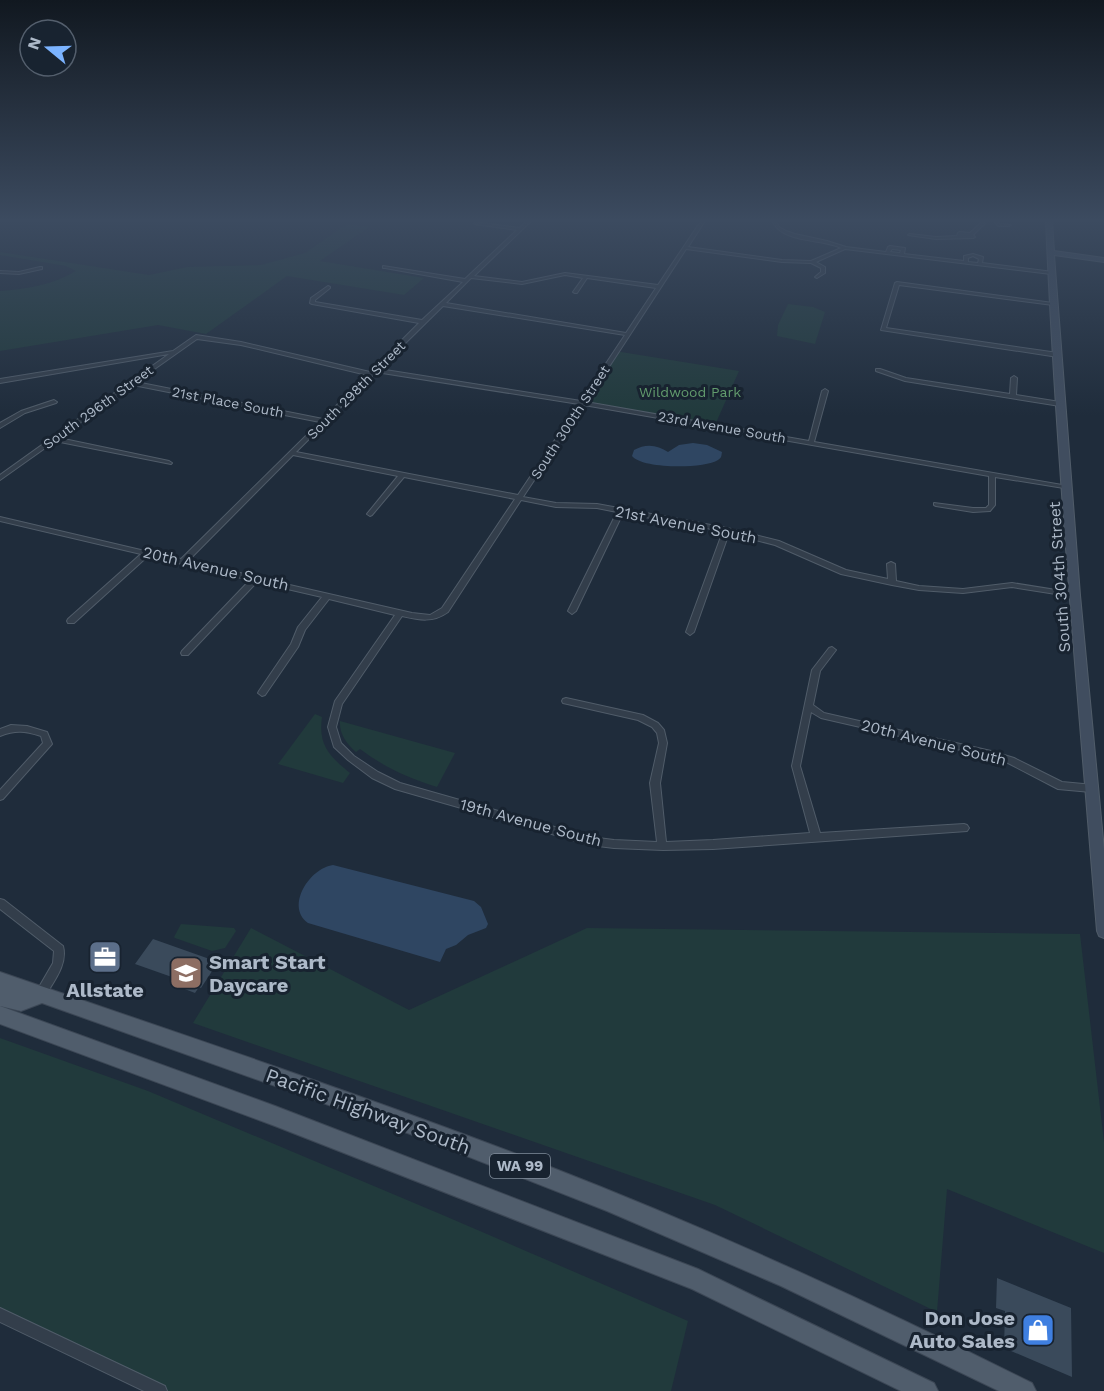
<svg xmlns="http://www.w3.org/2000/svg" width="1104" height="1391" font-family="'Work Sans',sans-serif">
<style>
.green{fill:#213a3c}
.water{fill:#2f4662}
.building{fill:#3a4a5b}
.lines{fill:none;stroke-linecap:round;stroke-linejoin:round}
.street-casing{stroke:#505c69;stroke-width:2}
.secondary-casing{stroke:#505c69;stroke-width:2}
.primary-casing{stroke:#3c4755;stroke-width:2}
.street{fill:#333e4b;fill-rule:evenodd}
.secondary{fill:#404d5f;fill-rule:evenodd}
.primary{fill:#505d6c;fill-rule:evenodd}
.labels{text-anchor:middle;stroke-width:6;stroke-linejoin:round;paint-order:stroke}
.far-street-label{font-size:14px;fill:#adb9c8;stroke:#182330}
.far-park-label{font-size:14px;fill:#629b6d;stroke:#182330}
.shield{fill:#182330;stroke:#808c9a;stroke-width:1.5}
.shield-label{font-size:15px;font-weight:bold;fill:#adb9c8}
.street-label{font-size:16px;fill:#adb9c8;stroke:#182330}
.near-poi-label{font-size:20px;font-weight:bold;fill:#adb9c8;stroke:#182330;text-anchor:start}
.near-street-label{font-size:20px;fill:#adb9c8;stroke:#182330}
</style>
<rect width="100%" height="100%" fill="#1f2c3b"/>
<!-- green -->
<g class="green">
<path d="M347,224L369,227L320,261L424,278L404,295L287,276L206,334L158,325L0,351V291C26,289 53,285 76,271L66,266L0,255V252L149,275L187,267L261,265L305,253Z"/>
<polygon points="788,304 813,307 825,312 815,344 777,336 778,325"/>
<polygon points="615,351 739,371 715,425 581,403"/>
<path d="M315,714L322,717C318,745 329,756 350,773L343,783L278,764Z"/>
<path d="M340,721L455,753L437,787C408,778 384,767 360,749L356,752C347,744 339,734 340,721Z"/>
<polygon points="181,924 234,928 236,931 225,948 212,951 175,938 174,937"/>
<polygon points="251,928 409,1010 587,928 1080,934 1104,1142 1104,1253 947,1189 937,1312 715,1205 193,1023"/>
<polygon points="0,1038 148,1091 445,1216 688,1321 671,1391 159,1391 0,1316"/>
</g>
<!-- water -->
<g class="water">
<path d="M693,443L707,445L722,452C721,457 722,457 718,460C704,469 642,469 632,456L634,450C646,443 658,445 668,452L679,445Z"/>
<path d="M333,865L474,901L481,907L488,924L486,928L468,935L456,945L446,949L440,962L308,923C285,906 310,868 333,865Z"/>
</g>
<!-- building -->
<g class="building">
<polygon points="153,939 218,962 201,988 199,987 195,993 182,988 186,982 135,964"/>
<polygon points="997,1278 1071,1308 1072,1377 1004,1348 1005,1311 996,1308"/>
</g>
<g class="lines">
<!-- street casing -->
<g class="street-casing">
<g id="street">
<path d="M526,221H531L474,276L522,282L565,273L658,285L701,221H705L688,247L782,260L811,261L841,248C820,238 784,244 772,221H776L779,227L786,231L795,234L827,241L846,247L886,252L888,247L890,246L905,248L904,254L964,261V256L973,254L983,257L982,263L1053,272V274H1051L845,249L816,262L825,267V273L817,278L815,277L821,272V268L811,263L782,262L686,249L586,402L809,441L822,391L825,389L828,391L814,442L1068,486L1070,487V489L995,477V505L990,511L973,512L936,506L934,505V503L973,508H986L989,505V476L584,405L523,497L556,503L597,504L727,528L779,541L846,570L888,579L887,564L891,562L895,564L896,581L919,586L963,589L1012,583L1075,593L1079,595L1075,597L1012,587L963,593L919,590L892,585L841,574L775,545L729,533L694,632L690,635L686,632L723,531L623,513L576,611L572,614L568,611L617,512L597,508L556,507L521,500L448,612C433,623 419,620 402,616L342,704L336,727L341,743L354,756L378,772L400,783L590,837L614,840L657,842L650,783L659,743L657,733L652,727L638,720L563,703L562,701L563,699L566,698L643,715L658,723L664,730L667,743L660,783L666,842L713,840L810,833L792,766L812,670L829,648L832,647L836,650L820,671L813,705L824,713L991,751L1014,758L1062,782L1094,785L1096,788L1094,791L1091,792L1058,789L1008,763L991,757L821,718L811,712L800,766L820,833L964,824L967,825L969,828L967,831L713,849L663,850L614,848L590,845L395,789L372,778L348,760L334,747L328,727L335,701L395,615L329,599L305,630L298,647L265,695L262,696L258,693L259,691L291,644L298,627L322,597L257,582L188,655H182L181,653L182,651L250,580L148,556L74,623H68L67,621L68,619L141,554L0,521V517L145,551L150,550L151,552L181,559L320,422L133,385L59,438L169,461L172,463L171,464L55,441L0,480V475L169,354L0,383V379L173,351L196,335L241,342L370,372L419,323L312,304L310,303L311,298L328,286L330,287V288L315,300V302L422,320L463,282L385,268H383V266L465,279L517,230L475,224L474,222L520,228ZM892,249L901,250L900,253L890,252ZM973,256L979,259L978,263L968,262V258ZM565,275L583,278L573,292L575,293H577L587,278L656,288L626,333L446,303L471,278L522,284ZM443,306L625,335L581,401L379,369ZM197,339L241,345L367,375L323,419L136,382ZM376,372L579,404L518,495L296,452ZM293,455L398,476L367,514L370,516L372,515L404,477L515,499L442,608L430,615L412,613L259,578L256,576H253L188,561Z"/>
<polygon points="994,221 998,221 999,224 1011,225 1009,226 998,226"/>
<polygon points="982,222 985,223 973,235 975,237 973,238 936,239 908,235 910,234 936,237 957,236 958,233 960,232 970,233"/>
<polygon points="40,267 42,267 42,269 19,274 0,273 0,271 19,272"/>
<polygon points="897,282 1053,303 1055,304 1053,305 899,285 886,328 1058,353 1061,355 1058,357 881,330 895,283"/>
<polygon points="876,369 880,369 906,378 1010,394 1011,378 1014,376 1017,378 1016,395 1060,402 1063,404 1060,406 905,381 876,371"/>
<polygon points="54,400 57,402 56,403 25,413 0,428 0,423 21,411"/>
<path d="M11,725L27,726L47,732L52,744L3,799L0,800V790L43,743L41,736C24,731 16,730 0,736V729Z"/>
<path d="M0,899L4,900L63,946C68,965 53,982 44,998L40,999L36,998L35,994L53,963L54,951L0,909Z"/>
<polygon points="0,1308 165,1386 167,1391 144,1391 0,1322"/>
</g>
</g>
<!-- secondary casing -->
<g class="secondary-casing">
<path id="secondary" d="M1046,221H1052L1054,251L1104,258V262L1054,255L1080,595L1104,850V938L1099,936L1097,931C1078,695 1056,458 1046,221Z"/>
</g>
<!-- primary casing -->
<g class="primary-casing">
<g id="primary">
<path d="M0,972C183,1035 367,1096 548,1166C713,1230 874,1304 1032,1383L1036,1391H999L781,1286L607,1211L413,1135L42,1003L21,1011L0,1006V988L11,992L0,988Z"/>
<polygon points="0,1006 275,1106 698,1269 934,1383 938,1391 901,1391 692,1289 275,1126 0,1024"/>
</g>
</g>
<!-- street -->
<use href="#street" class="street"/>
<!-- secondary -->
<use href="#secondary" class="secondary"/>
<!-- primary -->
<use href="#primary" class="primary"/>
</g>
<!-- sky -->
<linearGradient id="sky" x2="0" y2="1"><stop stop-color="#111820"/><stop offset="0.53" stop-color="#3c4b60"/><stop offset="1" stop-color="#3c4b60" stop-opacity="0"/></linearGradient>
<rect width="1104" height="416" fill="url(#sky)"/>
<!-- icons -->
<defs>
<g id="office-square" transform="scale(1.725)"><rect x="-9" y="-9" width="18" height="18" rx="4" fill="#5c6f8a" stroke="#182330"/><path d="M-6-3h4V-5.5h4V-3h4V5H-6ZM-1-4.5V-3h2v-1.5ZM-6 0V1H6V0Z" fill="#fff"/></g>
<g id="school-square" transform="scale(1.725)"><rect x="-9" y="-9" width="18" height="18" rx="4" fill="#8d6e63" stroke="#182330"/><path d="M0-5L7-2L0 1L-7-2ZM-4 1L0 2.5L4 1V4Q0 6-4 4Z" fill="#fff"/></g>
<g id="shop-square" transform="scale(1.725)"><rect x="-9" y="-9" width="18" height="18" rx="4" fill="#3f7fe0" stroke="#182330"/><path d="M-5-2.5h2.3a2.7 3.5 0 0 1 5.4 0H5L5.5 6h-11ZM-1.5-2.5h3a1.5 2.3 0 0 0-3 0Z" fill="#fff"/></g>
</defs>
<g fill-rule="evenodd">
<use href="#office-square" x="105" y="957"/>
<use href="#school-square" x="186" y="973"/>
<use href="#shop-square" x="1038" y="1330"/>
</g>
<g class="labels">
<!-- far-street labels -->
<g class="far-street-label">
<text transform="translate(356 390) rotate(-45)" y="5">South 298th Street</text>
<text transform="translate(228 402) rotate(11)" y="5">21st Place South</text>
<text transform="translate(98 407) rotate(-36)" y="5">South 296th Street</text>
<text transform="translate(570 422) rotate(-57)" y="5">South 300th Street</text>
<text transform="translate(722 427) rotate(10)" y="5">23rd Avenue South</text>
</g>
<!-- far-park labels -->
<g class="far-park-label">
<text x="690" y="397">Wildwood Park</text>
</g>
<!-- shield labels -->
<rect class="shield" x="490" y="1154" width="60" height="24" rx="4.5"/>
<g class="shield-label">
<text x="520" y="1171">WA 99</text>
</g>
<!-- street labels -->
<g class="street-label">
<text transform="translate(686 524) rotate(11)" y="6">21st Avenue South</text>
<text transform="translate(216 568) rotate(13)" y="6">20th Avenue South</text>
<text transform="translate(1059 577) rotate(-94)" y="6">South 304th Street</text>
<text transform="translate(934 742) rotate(14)" y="6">20th Avenue South</text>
<text transform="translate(531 822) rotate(15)" y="6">19th Avenue South</text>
</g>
<!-- near-poi labels -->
<g class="near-poi-label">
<text x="209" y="969">Smart Start<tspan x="209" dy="23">Daycare</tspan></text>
<text x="105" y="997" text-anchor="middle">Allstate</text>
<text x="1015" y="1325" text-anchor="end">Don Jose<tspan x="1015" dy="23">Auto Sales</tspan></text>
</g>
<!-- near-street labels -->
<g class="near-street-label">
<text transform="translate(368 1111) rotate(20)" y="7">Pacific Highway South</text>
</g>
</g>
<!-- north arrow -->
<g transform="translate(48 48) rotate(289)"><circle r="28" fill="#182330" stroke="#545f6d" stroke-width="1.5"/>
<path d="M0-4.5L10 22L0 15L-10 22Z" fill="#7bb3ff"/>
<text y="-9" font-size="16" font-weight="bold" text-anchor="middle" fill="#adb9c8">N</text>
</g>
</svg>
